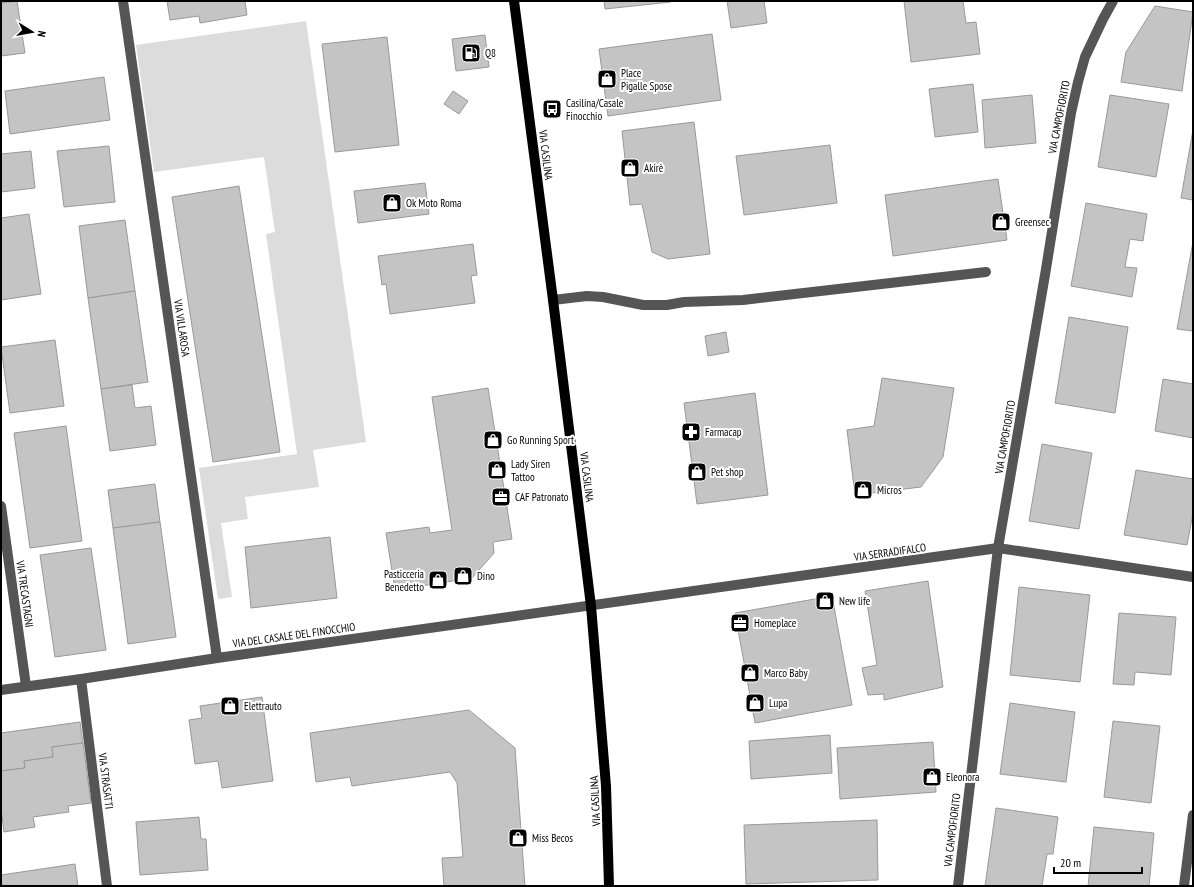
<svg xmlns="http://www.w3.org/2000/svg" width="1194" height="887" font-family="'PT Sans Narrow',sans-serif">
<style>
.green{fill:#dcdcdc}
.building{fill:#c4c4c4;stroke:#999}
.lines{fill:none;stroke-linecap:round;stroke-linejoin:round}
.minor{stroke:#555;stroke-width:10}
.major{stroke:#000;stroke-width:10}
.labels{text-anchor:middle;stroke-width:4;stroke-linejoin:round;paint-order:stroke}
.poi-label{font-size:11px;fill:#000;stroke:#fff;text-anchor:start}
.street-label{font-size:11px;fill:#000;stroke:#fff}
</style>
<rect width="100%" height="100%" fill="#fff"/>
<!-- green -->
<polygon class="green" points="306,21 366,442 313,450 319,487 245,497 248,519 221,523 232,597 218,599 199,468 297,454 266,234 275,232 264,157 154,172 136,45"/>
<!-- building -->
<g class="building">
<polygon points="17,1 25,53 1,56 1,3"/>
<polygon points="167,1 245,1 247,15 200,23 199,16 170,20"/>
<polygon points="604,1 671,1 671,2 605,9"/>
<polygon points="727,1 764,1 767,23 731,28"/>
<polygon points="904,1 963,1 966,23 976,22 980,54 911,62"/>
<polygon points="1155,6 1193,12 1182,91 1121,82 1126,52"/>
<polygon points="712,34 721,100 608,116 599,49"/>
<polygon points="485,35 489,67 456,71 452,39"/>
<polygon points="387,37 399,145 335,152 322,44"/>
<polygon points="104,77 110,120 10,134 5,91"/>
<polygon points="973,84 978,132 935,137 929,89"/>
<polygon points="453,91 468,101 459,114 444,104"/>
<polygon points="1032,95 1036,143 985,148 982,100"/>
<polygon points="1110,95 1169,104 1156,177 1098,167"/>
<polygon points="694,122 710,254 668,259 652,252 642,204 630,205 622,131"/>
<polygon points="1193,130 1193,200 1181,198"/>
<polygon points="830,145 837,203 744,215 736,156"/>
<polygon points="109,146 115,202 64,207 57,151"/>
<polygon points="31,151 35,188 1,192 1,154"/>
<polygon points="998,179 1007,240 893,256 885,195"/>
<polygon points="425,183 429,214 358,223 354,191"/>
<polygon points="239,186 280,452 213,462 172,197"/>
<polygon points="1086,203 1147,214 1143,241 1130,239 1125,267 1137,268 1132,297 1071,286"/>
<polygon points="29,214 41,294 1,300 1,218"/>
<polygon points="125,220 135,291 88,298 79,226"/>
<polygon points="1193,242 1193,331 1177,329"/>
<polygon points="473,244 477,275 471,276 475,303 390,314 386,284 382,285 378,256"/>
<polygon points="135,291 148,382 101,389 88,298"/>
<polygon points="1069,317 1128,327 1115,413 1055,403"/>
<polygon points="726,332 729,352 708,356 705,336"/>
<polygon points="55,340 64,406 10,413 1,347"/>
<polygon points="882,378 954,388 943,457 921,487 855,495 847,430 874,426"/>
<polygon points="1163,379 1193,384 1193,438 1155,431"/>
<polygon points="132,385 135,408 151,406 156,445 110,451 101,389"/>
<polygon points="488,388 512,539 493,542 494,553 472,578 395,590 386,533 429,527 430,533 452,530 432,397"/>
<polygon points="755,393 768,495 697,504 684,403"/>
<polygon points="66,426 82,541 30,548 14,433"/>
<polygon points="1042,444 1092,453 1079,529 1029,521"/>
<polygon points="1136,470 1193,479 1193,513 1187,545 1124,535"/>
<polygon points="155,484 160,522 113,528 108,490"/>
<polygon points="160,522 176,637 128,644 113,528"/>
<polygon points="330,537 337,598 251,608 245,547"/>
<polygon points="91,548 106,650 55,657 40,555"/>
<polygon points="928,581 943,687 884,700 884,694 868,695 862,668 877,665 865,591"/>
<polygon points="1019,587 1090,595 1080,682 1010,675"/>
<polygon points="832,596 852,705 755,723 735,613"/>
<polygon points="1119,613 1176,617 1171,675 1135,672 1134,685 1113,684"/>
<polygon points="262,697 273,781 222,788 218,761 195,764 189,720 202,718 200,706"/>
<polygon points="1010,703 1075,712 1066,782 1000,774"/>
<polygon points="469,710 515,748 525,886 444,886 442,858 463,857 457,783 450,772 352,786 350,777 316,782 310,733"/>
<polygon points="1113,721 1160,726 1151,803 1104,797"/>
<polygon points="80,722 83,743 52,747 53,757 24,761 25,768 1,771 1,733"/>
<polygon points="830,735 832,773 751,779 749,741"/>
<polygon points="933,742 936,792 840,799 837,748"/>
<polygon points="83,743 91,803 68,806 69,812 33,817 35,827 4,832 1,808 1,771 25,768 24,761 53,757 52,747"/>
<polygon points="996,808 1058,817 1053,854 1047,854 1042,886 985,886"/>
<polygon points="199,817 201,839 206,839 208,870 140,875 136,822"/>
<polygon points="877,820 878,880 746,884 744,825"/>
<polygon points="1094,827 1154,833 1149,886 1088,886"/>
<polygon points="75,864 78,886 1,886 1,875"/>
</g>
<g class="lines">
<!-- minor -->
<g class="minor">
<polyline points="123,1 217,658"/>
<polyline points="553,300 587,296 603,297 643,305 667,305 684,302 743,300 986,272"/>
<polyline points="1,506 26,686"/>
<polyline points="81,679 107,886"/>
<polyline points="1,690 81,679 217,658 998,548 1193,577"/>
<polyline points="958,886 998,548 1046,269 1071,113 1078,82 1085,57 1103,19 1113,1"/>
<polyline points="1184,886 1193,815"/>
</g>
<!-- major -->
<polyline class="major" points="514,1 553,300 591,606 606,786 609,886"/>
</g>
<!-- icons -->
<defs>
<g id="fuel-square" transform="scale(1)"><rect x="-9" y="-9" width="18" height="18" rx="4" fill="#000" stroke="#fff"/><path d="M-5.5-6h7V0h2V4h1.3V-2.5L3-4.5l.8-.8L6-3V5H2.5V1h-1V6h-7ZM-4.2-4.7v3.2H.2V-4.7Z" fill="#fff"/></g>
<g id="shop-square" transform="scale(1)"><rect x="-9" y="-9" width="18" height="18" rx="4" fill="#000" stroke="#fff"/><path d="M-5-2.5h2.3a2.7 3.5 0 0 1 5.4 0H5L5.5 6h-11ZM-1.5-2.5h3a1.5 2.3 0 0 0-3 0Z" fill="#fff"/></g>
<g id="bus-square" transform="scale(1)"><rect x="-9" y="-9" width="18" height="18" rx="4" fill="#000" stroke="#fff"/><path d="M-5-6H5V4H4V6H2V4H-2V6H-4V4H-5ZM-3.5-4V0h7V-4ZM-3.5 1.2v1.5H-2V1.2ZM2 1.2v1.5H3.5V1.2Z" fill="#fff"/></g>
<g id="pharmacy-square" transform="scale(1)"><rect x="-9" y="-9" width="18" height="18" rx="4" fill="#000" stroke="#fff"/><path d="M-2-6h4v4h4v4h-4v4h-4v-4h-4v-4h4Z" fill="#fff"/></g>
<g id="office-square" transform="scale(1)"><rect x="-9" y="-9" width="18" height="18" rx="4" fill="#000" stroke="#fff"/><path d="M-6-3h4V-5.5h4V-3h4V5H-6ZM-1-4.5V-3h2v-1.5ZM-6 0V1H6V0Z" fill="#fff"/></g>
</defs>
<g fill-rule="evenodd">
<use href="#fuel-square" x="471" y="53"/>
<use href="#shop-square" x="607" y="79"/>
<use href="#bus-square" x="552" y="109"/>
<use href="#shop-square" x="630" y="168"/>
<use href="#shop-square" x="392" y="203"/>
<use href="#shop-square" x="1001" y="222"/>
<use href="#pharmacy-square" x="691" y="432"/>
<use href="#shop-square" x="493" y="440"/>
<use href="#shop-square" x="497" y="470"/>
<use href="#shop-square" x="697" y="472"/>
<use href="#shop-square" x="863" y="490"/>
<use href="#office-square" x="501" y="497"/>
<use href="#shop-square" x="463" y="576"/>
<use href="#shop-square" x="438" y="580"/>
<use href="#shop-square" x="825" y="601"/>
<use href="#office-square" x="740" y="623"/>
<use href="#shop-square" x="750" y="673"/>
<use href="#shop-square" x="755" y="703"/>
<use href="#shop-square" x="230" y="706"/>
<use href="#shop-square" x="932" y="777"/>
<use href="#shop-square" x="518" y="838"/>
</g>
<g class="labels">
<!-- poi labels -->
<g class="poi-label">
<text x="485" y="57">Q8</text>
<text x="621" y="77">Place<tspan x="621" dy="13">Pigalle Spose</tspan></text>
<text x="566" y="107">Casilina/Casale<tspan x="566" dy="13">Finocchio</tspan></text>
<text x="644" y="172">Akirè</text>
<text x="406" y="207">Ok Moto Roma</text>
<text x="1015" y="226">Greensec</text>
<text x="705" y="436">Farmacap</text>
<text x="507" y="444">Go Running Sport</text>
<text x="511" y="468">Lady Siren<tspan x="511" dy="13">Tattoo</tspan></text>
<text x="711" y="476">Pet shop</text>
<text x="877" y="494">Micros</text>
<text x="515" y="501">CAF Patronato</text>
<text x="424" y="578" text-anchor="end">Pasticceria<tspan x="424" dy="13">Benedetto</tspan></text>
<text x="477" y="580">Dino</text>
<text x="839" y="605">New life</text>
<text x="754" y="627">Homeplace</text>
<text x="764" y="677">Marco Baby</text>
<text x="769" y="707">Lupa</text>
<text x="244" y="710">Elettrauto</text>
<text x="946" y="781">Eleonora</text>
<text x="532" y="842">Miss Becos</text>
</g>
<!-- street labels -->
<g class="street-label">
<text transform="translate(1059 117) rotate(-79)" y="4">VIA CAMPOFIORITO</text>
<text transform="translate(546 155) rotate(83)" y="4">VIA CASILINA</text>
<text transform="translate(182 328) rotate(82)" y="4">VIA VILLAROSA</text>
<text transform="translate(1005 437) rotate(-80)" y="4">VIA CAMPOFIORITO</text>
<text transform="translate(587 477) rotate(83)" y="4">VIA CASILINA</text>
<text transform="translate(890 552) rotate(-8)" y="4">VIA SERRADIFALCO</text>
<text transform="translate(25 594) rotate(82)" y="4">VIA TRECASTAGNI</text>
<text transform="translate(294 635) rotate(-8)" y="4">VIA DEL CASALE DEL FINOCCHIO</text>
<text transform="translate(106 781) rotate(83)" y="4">VIA STRASATTI</text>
<text transform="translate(595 801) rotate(-93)" y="4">VIA CASILINA</text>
<text transform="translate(952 830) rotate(-83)" y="4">VIA CAMPOFIORITO</text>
</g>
</g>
<!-- border -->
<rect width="1194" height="887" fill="none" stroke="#000000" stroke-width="4"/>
<!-- north arrow -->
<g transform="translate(32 32) rotate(101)" stroke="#ffffff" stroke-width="3" paint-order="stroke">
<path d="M0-3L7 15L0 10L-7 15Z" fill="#000000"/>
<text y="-6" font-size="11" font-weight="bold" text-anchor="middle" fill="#000000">N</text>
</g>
<!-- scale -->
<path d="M1054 867v6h88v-6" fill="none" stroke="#000000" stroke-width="2"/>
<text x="1060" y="867" font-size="12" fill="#000000" stroke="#ffffff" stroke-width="3" paint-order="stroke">20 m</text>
</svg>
